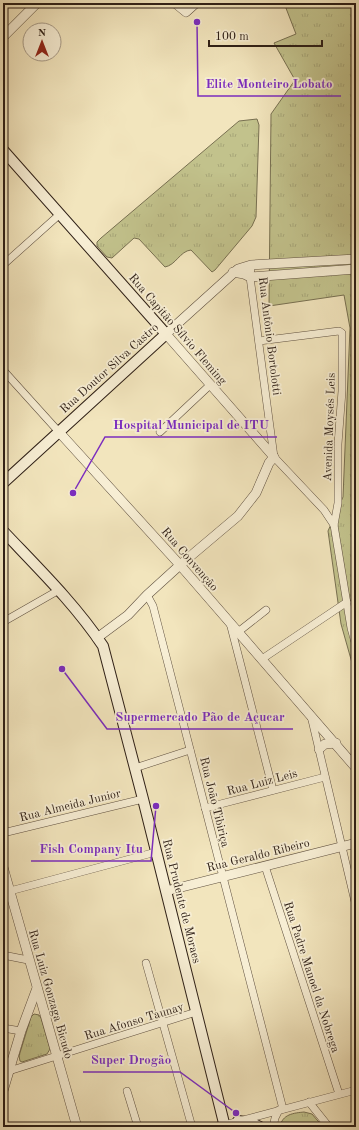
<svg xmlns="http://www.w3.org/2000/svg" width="359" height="1130" font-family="'Old Standard TT',serif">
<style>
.grass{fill:url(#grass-tufts);stroke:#787051}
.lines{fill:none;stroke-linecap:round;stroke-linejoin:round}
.minor-casing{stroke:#5f5040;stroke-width:8}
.tertiary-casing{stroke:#5f5040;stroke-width:10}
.secondary-casing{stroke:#2e1f16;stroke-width:12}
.minor{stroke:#f7eed4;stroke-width:7}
.tertiary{stroke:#f7eed4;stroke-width:9}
.secondary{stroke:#f7eed4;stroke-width:10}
.labels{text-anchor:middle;stroke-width:3.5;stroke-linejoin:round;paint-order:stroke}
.street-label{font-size:12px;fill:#2e1f16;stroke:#f7eed4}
.leader{fill:none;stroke:#7b2cbf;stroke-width:1.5}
.callout-dot{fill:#7b2cbf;stroke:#f7eed4;stroke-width:1.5}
.callout-label{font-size:13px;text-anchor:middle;font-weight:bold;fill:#7b2cbf;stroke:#f7eed4;stroke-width:3.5;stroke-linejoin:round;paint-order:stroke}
</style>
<defs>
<pattern id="grass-tufts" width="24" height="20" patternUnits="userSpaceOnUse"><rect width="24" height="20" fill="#c2c28c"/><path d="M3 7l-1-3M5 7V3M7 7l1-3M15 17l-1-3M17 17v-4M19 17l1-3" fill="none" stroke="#a7a678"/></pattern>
</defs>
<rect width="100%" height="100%" fill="#f2e5bd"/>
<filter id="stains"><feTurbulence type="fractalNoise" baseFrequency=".005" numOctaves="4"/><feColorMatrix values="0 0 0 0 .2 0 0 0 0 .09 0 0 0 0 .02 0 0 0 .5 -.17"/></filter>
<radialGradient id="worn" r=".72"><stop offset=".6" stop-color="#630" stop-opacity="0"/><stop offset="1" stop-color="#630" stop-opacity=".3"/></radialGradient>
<!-- grass -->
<g class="grass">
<polygon points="284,3 356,3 356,677 341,624 328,531 343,497 350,328 344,295 269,306 271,114 295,80 274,43 296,34"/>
<path d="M257,119L259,125L256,217L252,226L215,270L212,272L191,250C180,251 176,265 165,267L139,239L134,238L112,258L107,257L97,246V242L101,238L239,121Z"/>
<polygon points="34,1014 39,1015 41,1018 50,1049 47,1054 22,1062 20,1061 19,1056 31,1017"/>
<path d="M304,1112L312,1114L323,1127H280C282,1114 294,1113 304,1112Z"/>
</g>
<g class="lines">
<!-- minor casing -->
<g class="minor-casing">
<g id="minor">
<polyline points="3,265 60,214"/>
<polyline points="251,265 250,277 274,457 324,510 334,525 351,628 356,646"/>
<polyline points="259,341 339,331 342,333 342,391 338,444 338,503 334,525"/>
<polyline points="3,370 59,432"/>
<polyline points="160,432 210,385"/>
<polyline points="147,595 153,606 283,1109"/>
<polyline points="3,622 59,590"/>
<polyline points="230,623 273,790"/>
<polyline points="238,632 266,610"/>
<polyline points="262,659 347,602"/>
<polyline points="311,716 356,906"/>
<polyline points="135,768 190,750"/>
<polyline points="205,808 325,777"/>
<polyline points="3,833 143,799"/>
<polyline points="265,866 339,1094"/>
<polyline points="10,891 156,852"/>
<polyline points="3,955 28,960"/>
<polyline points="146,963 192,1127"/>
<polyline points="3,1028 21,1031"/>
<polyline points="9,1071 196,1012"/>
<polyline points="127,1091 138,1127"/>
<polyline points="309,1102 329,1127"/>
<polyline points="224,1125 356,1090"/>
<polyline points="273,1127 275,1118 279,1110"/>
</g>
</g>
<!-- tertiary casing -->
<g class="tertiary-casing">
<g id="tertiary">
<polyline points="175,3 186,12 196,3"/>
<polyline points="3,37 37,3"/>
<polyline points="233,272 244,274 250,277 356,269"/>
<polyline points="59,432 180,565 356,768"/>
<polyline points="97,638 128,615 147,595 180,565 238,516 256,493 269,463 274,457 166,334 238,269 251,265 356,259"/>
<polyline points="319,749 325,744 336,743"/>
<polyline points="3,867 77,1127"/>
<polyline points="166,891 356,843"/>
<polyline points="3,1091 21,1031 37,988"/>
<polyline points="217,1127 224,1125"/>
</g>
</g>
<!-- secondary casing -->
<g class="secondary-casing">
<g id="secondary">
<polyline points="3,150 166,334 3,483"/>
<path d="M3,531C38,568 75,604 103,646L143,799L225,1127"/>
<polyline points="238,1121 252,1123 260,1127"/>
</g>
</g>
<!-- minor -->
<use href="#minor" class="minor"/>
<!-- tertiary -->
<use href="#tertiary" class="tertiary"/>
<!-- secondary -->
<use href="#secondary" class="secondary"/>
</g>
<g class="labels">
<!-- street labels -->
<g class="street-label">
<text transform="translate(178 329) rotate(49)" y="4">Rua Capitão Sílvio Fleming</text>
<text transform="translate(270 336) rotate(83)" y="4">Rua Antônio Bortolotti</text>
<text transform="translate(109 368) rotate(-42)" y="4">Rua Doutor Silva Castro</text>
<text transform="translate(329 427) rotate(-88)" y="4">Avenida Moysés Leis</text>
<text transform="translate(190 559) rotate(49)" y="4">Rua Convenção</text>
<text transform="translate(262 782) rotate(-15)" y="4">Rua Luiz Leis</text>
<text transform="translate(215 802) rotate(76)" y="4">Rua João Tibiriça</text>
<text transform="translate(70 805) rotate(-14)" y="4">Rua Almeida Junior</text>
<text transform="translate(258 855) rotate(-14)" y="4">Rua Geraldo Ribeiro</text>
<text transform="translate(182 901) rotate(76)" y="4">Rua Prudente de Moraes</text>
<text transform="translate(312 977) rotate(72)" y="4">Rua Padre Manoel da Nobrega</text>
<text transform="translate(51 994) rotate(74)" y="4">Rua Luiz Gonzaga Bicudo</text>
<text transform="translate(134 1021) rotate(-17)" y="4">Rua Afonso Taunay</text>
</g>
</g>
<!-- callouts -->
<path class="leader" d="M197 22L198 96H341M73 493L105 437H277M62 669L107 729H293M156 806L151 861H31M236 1113L180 1072H83"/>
<g class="callout-dot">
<circle cx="197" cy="22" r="4"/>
<circle cx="73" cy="493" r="4"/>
<circle cx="62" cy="669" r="4"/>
<circle cx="156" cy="806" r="4"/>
<circle cx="236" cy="1113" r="4"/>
</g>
<g class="callout-label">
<text x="269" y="88">Elite Monteiro Lobato</text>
<text x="191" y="429">Hospital Municipal de ITU</text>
<text x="200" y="721">Supermercado Pão de Açucar</text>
<text x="91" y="853">Fish Company Itu</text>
<text x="131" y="1064">Super Drogão</text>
</g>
<!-- margin -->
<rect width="359" height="1130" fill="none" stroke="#f2e5bd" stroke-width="16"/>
<rect x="4" y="4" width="351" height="1122" fill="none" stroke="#2e1f16" stroke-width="2"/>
<rect x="8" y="8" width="343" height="1114" fill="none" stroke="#2e1f16"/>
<!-- north arrow -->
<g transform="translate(42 42)"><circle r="19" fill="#f7eed4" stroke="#a79b88"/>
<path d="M0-3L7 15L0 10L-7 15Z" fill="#8f2418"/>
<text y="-6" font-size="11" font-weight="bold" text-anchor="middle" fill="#2e1f16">N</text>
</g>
<!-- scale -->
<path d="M209 40v6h113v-6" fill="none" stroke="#2e1f16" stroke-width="2"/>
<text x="215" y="40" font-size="12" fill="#2e1f16" stroke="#f7eed4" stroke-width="3" paint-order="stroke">100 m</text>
<rect width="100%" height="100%" filter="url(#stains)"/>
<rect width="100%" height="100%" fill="url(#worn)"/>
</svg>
